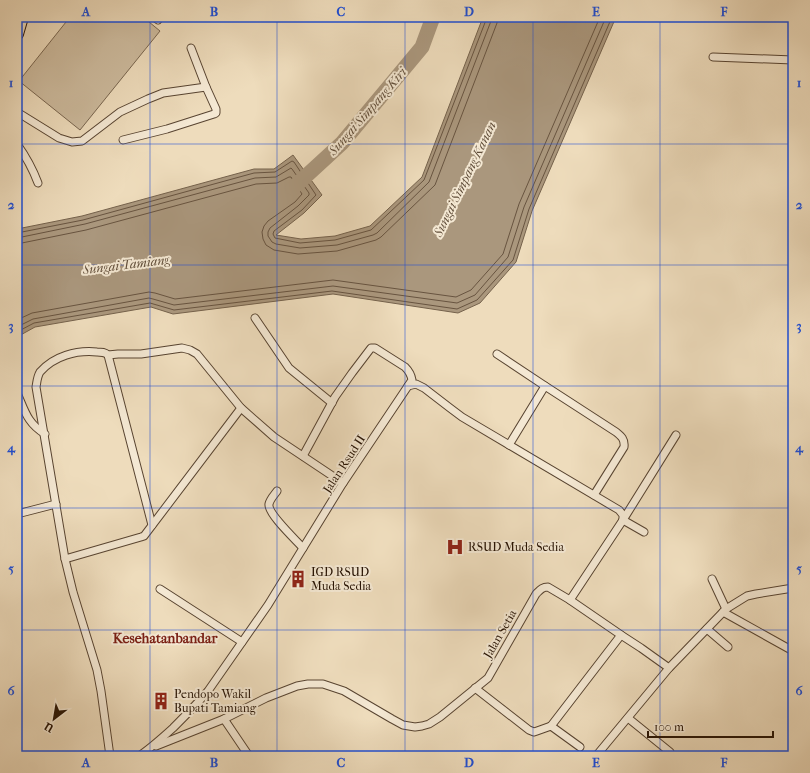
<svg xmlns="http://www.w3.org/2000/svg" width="810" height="773" font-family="'IM FELL French Canon',serif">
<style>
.green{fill:#ccba9d;stroke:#796650}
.water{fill:#aa977d;stroke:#75624c}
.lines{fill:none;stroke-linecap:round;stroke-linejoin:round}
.shore{stroke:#685440;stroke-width:1}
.river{stroke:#aa977d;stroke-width:15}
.minor-casing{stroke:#584431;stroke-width:9}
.trunk-casing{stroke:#261203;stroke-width:14}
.minor{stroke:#f4e8d3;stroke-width:7}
.trunk{stroke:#eedcbc;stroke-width:12}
.grid{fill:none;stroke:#1d4ed8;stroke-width:1;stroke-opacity:0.55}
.labels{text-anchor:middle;stroke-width:4;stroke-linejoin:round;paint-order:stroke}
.street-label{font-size:12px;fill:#261203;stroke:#f4e8d3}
.poi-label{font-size:12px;fill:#261203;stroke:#f4e8d3;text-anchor:start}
.water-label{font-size:13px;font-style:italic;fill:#614e3a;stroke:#f4e8d3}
.quarter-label{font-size:14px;font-weight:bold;fill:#7a1f14;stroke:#f4e8d3}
.neatline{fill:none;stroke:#1d4ed8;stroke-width:1.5}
.grid-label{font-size:13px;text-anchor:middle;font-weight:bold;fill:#1d4ed8}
</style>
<rect width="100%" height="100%" fill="#eedcbc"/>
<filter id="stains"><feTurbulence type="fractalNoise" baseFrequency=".005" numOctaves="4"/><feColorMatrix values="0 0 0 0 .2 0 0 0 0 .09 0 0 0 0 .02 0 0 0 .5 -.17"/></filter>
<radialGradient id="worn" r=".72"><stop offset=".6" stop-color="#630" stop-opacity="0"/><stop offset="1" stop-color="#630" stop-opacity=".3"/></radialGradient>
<!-- green -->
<polygon class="green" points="70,17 143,17 160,31 80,130 19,81"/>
<!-- water -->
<polygon class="water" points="483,17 616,17 532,211 516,262 480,303 458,313 333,294 173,314 151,307 35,327 17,337 17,229 82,216 254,169 274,169 293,155 322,195 304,213 276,235 301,239 335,236 370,226 422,177"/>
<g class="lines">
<!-- shore -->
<g class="shore">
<polyline points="17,233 83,220 254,173 275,172 292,161 294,162 316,195 302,210 274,231 273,234 275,238 300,243 335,240 371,230 424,180 486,20 486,17"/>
<polyline points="17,238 85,224 255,178 276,177 291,168 292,169 309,193 309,195 298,206 270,228 268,232 268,236 272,242 276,244 300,248 337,245 373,235 377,233 429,182 491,21 491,17"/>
<polyline points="17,244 86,230 256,184 277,183 289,177 291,177 302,194 295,202 268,221 264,226 262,232 263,239 266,245 274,250 298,254 337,251 376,240 381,237 435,185 497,23 497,17"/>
<polyline points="17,320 32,313 149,292 155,293 175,299 333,280 456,297 471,290 503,254 519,204 600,17"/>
<polyline points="17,327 33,319 149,298 153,299 174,305 333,286 457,303 475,295 508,257 524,207 606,17"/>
<polyline points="17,332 34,323 150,303 174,310 332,291 457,309 477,300 513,260 529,209 612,17"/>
</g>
<!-- river -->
<polyline class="river" points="293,188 342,143 422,47 433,17"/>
<!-- minor casing -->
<g class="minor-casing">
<g id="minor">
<polyline points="154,17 158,20"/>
<polyline points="713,57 793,60"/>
<polyline points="17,112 59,138 72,142 82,141 120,112 148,99 163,93 206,87"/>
<polyline points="123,140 167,129 214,114 216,113 216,109 206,87 191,48"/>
<path d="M17,144C27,158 32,167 38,183"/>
<polyline points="255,318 289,368 332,403"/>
<path d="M497,354L545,386L616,432C621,436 625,439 624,447L594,495"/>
<polyline points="108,355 118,354 141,354 182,348 190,350 197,354 241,408 274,437 343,483"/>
<path d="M17,393C25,411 27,423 45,434"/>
<polyline points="509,445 545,386"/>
<path d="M303,456L335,397L352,373L371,348H375L405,367C409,371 411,374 412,380L408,386"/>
<path d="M277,491C275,494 270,499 269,504C267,513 296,540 303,548"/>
<polyline points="17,514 56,504"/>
<polyline points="623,520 644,532"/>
<polyline points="65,559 141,537 144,536 241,408"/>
<polyline points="712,579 726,609"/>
<polyline points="160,589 242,642"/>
<polyline points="570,600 623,520 676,435"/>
<polyline points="723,612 793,651"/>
<polyline points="707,629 728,647"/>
<polyline points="475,688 529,730 534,732 537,731 551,726 580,747"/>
<polyline points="628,718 670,752"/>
<polyline points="224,719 249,756"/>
<polyline points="551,726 621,635"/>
<path d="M156,746L224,719L266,698L297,686L308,684H323L344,691L392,719L403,725L415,727L422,726L429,724L440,717L488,678L536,594C540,590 542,587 548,587L570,600L621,635L641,648L669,668"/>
<path d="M110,756L101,691L97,670L73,592L65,559L36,387C37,382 37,377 40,372C54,356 76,350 97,352C102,352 105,352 108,355L152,525"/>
<path d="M139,756C151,748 162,738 173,728C185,716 197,704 208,691L268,605L343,483L408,386L416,384L424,388L450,408L462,417L619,510L623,515V520"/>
<polyline points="596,756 669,668 726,609 747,596 756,594 793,588"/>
</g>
</g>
<!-- trunk casing -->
<g class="trunk-casing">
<polyline id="trunk" points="17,34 22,17"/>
</g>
<!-- minor -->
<use href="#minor" class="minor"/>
<!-- trunk -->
<use href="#trunk" class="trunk"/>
</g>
<!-- grid -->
<path class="grid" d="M150,17V756M277,17V756M405,17V756M533,17V756M660,17V756M17,144H793M17,265H793M17,386H793M17,508H793M17,630H793"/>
<!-- icons -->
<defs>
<g id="hospital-bare" transform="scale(1.38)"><path d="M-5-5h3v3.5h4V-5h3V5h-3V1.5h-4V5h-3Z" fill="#8f2418" stroke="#f4e8d3" stroke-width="2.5" paint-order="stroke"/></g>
<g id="building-bare" transform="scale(1.38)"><path d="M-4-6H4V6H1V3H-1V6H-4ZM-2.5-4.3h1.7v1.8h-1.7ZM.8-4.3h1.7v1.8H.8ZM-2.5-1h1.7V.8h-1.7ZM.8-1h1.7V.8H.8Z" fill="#8f2418" stroke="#f4e8d3" stroke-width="2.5" paint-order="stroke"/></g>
</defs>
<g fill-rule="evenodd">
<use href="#hospital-bare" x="455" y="547"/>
<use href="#building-bare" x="298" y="579"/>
<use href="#building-bare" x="161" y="701"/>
</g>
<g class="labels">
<!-- street labels -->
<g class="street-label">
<text transform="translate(344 464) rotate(-57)" y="4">Jalan Rsud II</text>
<text transform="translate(500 634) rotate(-60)" y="4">Jalan Setia</text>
</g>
<!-- poi labels -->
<g class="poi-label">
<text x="468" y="551">RSUD Muda Sedia</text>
<text x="311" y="576">IGD RSUD<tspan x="311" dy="14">Muda Sedia</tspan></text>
<text x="174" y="698">Pendopo Wakil<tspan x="174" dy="14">Bupati Tamiang</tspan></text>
</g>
<!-- water labels -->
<g class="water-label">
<text transform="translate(367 111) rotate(-49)" y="5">Sungai Simpang Kiri</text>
<text transform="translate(464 179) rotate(-64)" y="5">Sungai Simpang Kanan</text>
<text transform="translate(126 264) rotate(-7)" y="5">Sungai Tamiang</text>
</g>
<!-- quarter labels -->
<g class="quarter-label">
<text x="165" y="643">Kesehatanbandar</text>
</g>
</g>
<!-- margin -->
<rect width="810" height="773" fill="none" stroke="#eedcbc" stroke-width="44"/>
<!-- north arrow -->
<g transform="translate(54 719) rotate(211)" stroke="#f4e8d3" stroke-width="3" paint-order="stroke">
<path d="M0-3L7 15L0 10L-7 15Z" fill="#261203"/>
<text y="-6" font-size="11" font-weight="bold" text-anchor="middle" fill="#261203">U</text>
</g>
<!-- scale -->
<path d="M648 731v6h125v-6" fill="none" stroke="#261203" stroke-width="2"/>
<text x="654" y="731" font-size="12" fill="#261203" stroke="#f4e8d3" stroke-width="3" paint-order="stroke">100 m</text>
<rect x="22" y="22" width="766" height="729" class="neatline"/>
<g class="grid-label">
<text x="86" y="16">A</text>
<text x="214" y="16">B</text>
<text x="341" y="16">C</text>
<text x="469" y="16">D</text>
<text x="596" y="16">E</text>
<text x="724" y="16">F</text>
<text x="11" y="87">1</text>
<text x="799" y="87">1</text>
<text x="11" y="209">2</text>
<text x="799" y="209">2</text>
<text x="11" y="330">3</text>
<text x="799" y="330">3</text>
<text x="11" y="452">4</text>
<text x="799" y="452">4</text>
<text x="11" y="573">5</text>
<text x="799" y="573">5</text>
<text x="11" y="695">6</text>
<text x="799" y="695">6</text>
<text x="86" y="767">A</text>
<text x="214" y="767">B</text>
<text x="341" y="767">C</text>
<text x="469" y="767">D</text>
<text x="596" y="767">E</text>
<text x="724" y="767">F</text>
</g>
<rect width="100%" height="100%" filter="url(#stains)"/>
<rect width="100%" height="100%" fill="url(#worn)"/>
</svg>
